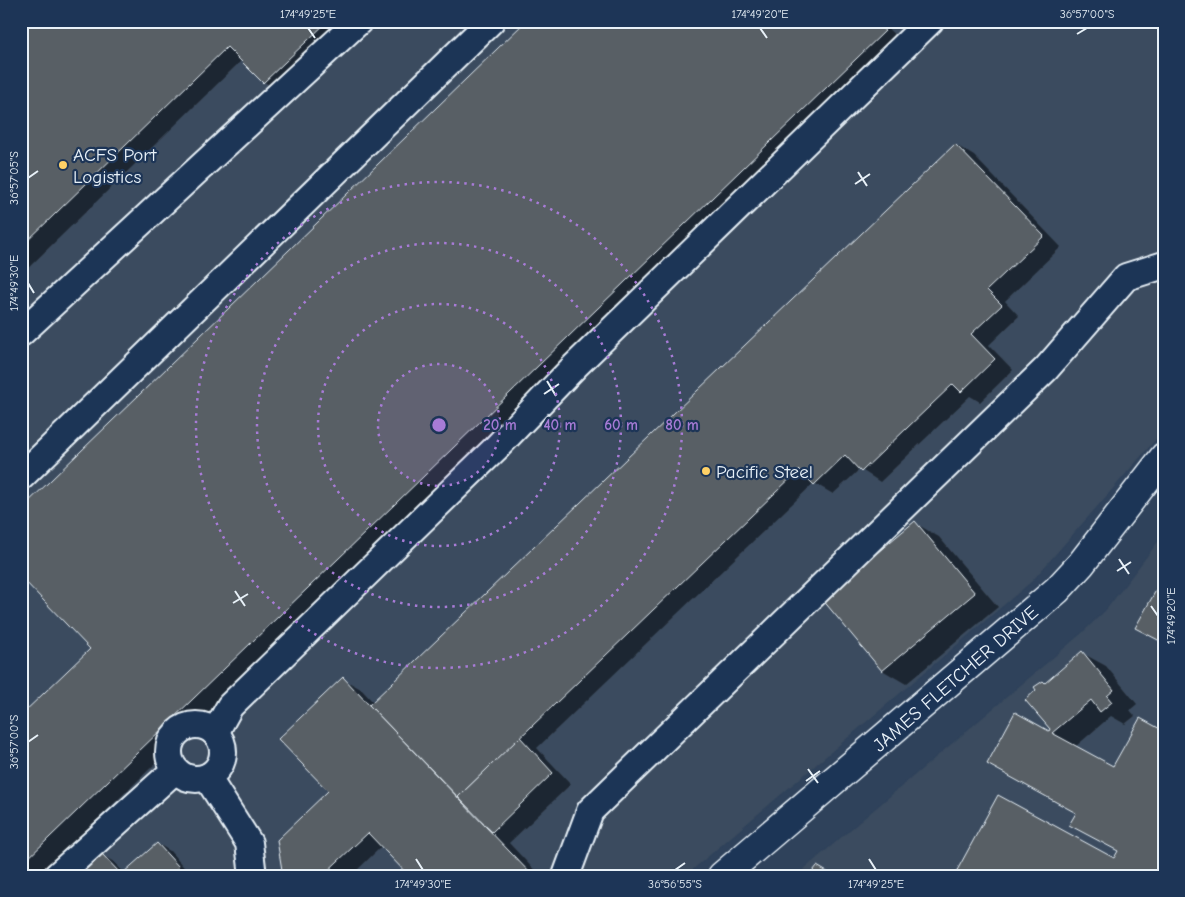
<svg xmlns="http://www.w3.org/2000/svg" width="1185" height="897" font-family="'Comic Neue',sans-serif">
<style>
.built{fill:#3b4b5e}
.shadow{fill:#0007}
.building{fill:#585f65;stroke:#e8f1f8}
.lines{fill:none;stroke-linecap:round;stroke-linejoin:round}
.minor-casing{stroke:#e8f1f8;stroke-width:30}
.major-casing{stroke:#e8f1f8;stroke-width:31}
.minor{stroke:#1d3557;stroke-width:26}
.major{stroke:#1d3557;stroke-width:28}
.ticks{fill:none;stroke:#e8f1f8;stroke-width:2}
.ring{fill:none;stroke:#a77bd6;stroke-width:2.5;stroke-dasharray:2.5 5}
.poi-dot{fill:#ffd166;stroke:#1d3557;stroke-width:2}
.labels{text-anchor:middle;stroke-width:4.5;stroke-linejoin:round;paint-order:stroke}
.poi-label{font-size:19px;fill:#e8f1f8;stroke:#1d3557;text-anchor:start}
.street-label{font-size:19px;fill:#e8f1f8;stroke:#1d3557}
.centre{fill:#a77bd6;stroke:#1d3557;stroke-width:2.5}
.ring-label{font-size:15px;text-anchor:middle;font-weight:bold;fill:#a77bd6;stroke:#1d3557;stroke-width:4.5;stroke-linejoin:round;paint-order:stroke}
.neatline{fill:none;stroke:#e8f1f8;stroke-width:2}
.ticks-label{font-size:12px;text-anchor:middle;fill:#e8f1f8}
</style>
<rect width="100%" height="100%" fill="#2f425b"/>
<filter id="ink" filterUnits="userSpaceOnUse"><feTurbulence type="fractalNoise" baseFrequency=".02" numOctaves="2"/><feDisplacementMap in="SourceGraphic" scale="10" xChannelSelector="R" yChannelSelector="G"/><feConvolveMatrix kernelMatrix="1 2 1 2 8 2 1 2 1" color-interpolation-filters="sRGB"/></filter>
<g filter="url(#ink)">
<!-- built -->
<g class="built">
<polygon points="21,21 1164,21 1164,430 1032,581 685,876 21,876"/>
<polygon points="1164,534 1164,876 796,876 1081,634 1106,610"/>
</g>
<!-- shadow -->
<g class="shadow">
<polygon points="21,21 342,21 282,92 264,82 242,60 21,275"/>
<polygon points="528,21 880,21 902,42 39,876 21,876 21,717 92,649"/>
<polygon points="956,145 974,156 1061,247 1005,301 1019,316 989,345 1013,370 980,402 970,396 880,482 860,469 833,494 814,483 537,748 571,784 509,843 540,876 411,876 382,846 351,876 284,876 330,791 343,679 361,689 374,703"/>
<polygon points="915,523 939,537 998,607 906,684 882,670"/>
<polygon points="1082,653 1106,666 1137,704 1130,710 1135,716 1125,724 1111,716 1075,747 1164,876 1114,860 1119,851 1077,813 1049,732 1052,729 1046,684"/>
<polygon points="158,844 170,851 188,872 195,876 79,876 102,855 114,862 125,874"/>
</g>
<!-- building -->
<g class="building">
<polygon points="21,21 328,21 263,83 227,47 21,247"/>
<polygon points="526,21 873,21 885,31 21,865 21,715 90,649 21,577 21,509"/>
<polygon points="955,144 1044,236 987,290 1002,305 971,334 995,359 961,392 953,384 861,472 845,455 814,485 799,470 458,797 369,705"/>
<polygon points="915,521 975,593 882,671 822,599"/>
<polygon points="1164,576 1164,643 1135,628"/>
<polygon points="1082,651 1114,690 1107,696 1112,702 1100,712 1091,700 1052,733 1113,766 1140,718 1164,731 1164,876 954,876 998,795 1114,858 1118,851 1069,825 1076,813 987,764 1015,712 1049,731 1050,729 1025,700 1036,690 1034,687 1043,681 1045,683"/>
<polygon points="343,677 369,705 533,876 409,876 368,833 322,876 283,876 277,840 328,791 278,739"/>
<polygon points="520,737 553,773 492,832 458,797"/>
<polygon points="157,843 179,867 168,876 126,876 123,873"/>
<polygon points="102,854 121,874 119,876 77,876"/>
<polygon points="817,866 834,876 809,876"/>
<polygon points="189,871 193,876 183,876"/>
</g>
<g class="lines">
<!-- minor casing -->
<g class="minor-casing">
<g id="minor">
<polyline points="21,333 359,21"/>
<polyline points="21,477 491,21"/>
<circle cx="196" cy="752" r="27"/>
<polyline points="215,733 230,706 495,449 576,365 930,21"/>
<polyline points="207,777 249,843 253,876"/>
<polyline points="57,876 175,770"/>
<polyline points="566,876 590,811 1046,369 1126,277 1164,265"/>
</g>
</g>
<!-- major casing -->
<g class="major-casing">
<polyline id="major" points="722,876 1057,590 1081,564 1164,457"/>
</g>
<!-- minor -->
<use href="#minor" class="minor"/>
<!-- major -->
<use href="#major" class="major"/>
</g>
</g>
<!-- ticks -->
<path class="ticks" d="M308,28L315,38M760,28L767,38M1077,34L1087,28M858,172L867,186M28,178L38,171M855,184L870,174M28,283L34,293M547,381L556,396M544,394L559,384M1119,559L1129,574M1117,571L1131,562M235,591L245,606M233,603L248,594M1151,606L1158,616M28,742L38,735M808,769L818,783M806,781L820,771M416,859L423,870M869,859L876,870M675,870L685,863"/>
<!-- distance rings -->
<circle cx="439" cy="425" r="61" fill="#a77bd6" fill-opacity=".12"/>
<g class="ring">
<circle cx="439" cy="425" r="61"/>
<circle cx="439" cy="425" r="121"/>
<circle cx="439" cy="425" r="182"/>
<circle cx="439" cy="425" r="243"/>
</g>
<!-- markers -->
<g class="poi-dot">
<circle cx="63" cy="165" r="5"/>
<circle cx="706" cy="471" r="5"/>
</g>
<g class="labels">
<!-- poi labels -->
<g class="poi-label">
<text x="73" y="161">ACFS Port<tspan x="73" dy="22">Logistics</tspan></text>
<text x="716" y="478">Pacific Steel</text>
</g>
<!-- street labels -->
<g class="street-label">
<text transform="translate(955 678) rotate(-41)" y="7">JAMES FLETCHER DRIVE</text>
</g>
</g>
<circle cx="439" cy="425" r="8" class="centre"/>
<g class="ring-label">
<text x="500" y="430">20 m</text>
<text x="560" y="430">40 m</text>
<text x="621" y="430">60 m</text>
<text x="682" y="430">80 m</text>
</g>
<!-- margin -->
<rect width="1185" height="897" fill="none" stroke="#1d3557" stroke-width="55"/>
<rect x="28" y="28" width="1130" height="842" class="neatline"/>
<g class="ticks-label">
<text x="308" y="18">174°49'25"E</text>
<text x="760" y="18">174°49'20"E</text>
<text x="1087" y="18">36°57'00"S</text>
<text transform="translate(14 178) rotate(-90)" y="4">36°57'05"S</text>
<text transform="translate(14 283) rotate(-90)" y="4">174°49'30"E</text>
<text transform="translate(1171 616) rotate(-90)" y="4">174°49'20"E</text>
<text transform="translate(14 742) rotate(-90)" y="4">36°57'00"S</text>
<text x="423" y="888">174°49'30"E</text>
<text x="675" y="888">36°56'55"S</text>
<text x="876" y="888">174°49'25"E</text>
</g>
</svg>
